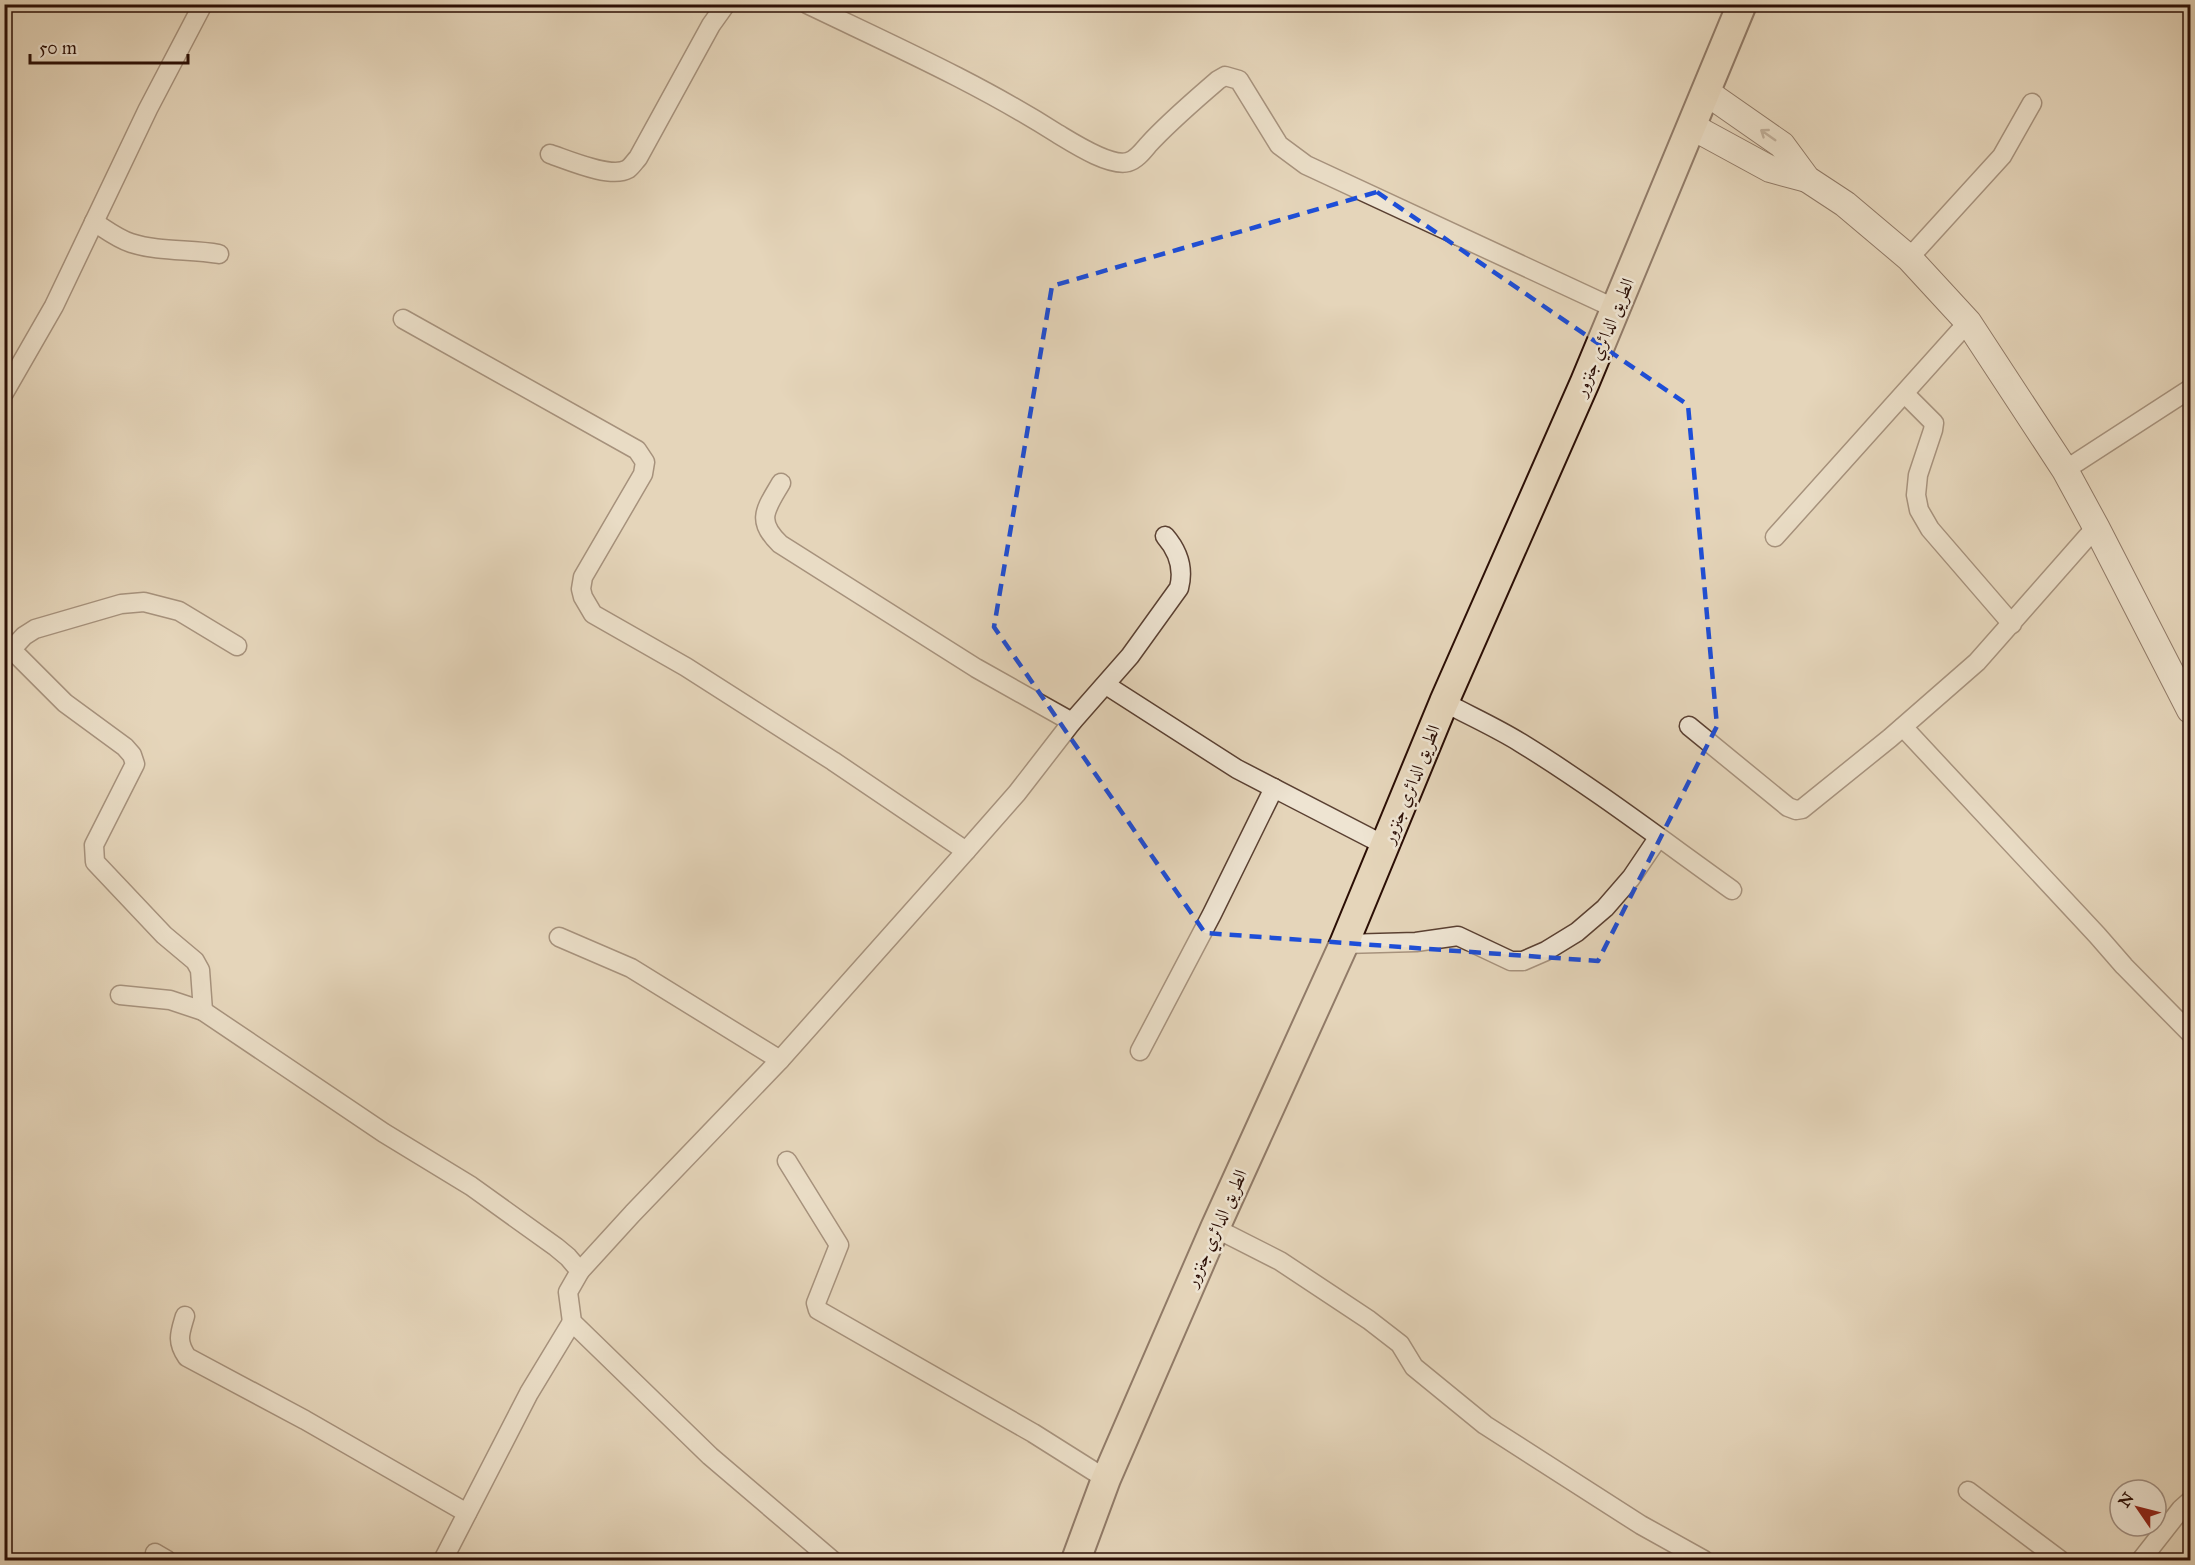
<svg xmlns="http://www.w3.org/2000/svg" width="2195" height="1565" font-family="'IM FELL Great Primer',Amiri,serif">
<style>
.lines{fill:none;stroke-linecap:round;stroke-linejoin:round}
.street-casing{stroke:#5a4032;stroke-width:21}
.secondary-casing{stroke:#2b0e05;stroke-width:28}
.primary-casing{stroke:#2b0e05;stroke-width:32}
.street{stroke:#eee4d2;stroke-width:18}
.secondary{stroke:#eee4d2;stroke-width:26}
.primary{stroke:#e5d5ba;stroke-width:28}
.oneway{stroke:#968476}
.marked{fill:none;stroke:#1d4ed8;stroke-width:4.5;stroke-dasharray:12 8;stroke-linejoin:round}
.labels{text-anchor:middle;stroke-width:5;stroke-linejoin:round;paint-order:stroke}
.street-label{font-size:18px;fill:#2b0e05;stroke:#eee4d2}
</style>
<rect width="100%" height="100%" fill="#e5d5ba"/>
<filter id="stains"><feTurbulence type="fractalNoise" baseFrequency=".00333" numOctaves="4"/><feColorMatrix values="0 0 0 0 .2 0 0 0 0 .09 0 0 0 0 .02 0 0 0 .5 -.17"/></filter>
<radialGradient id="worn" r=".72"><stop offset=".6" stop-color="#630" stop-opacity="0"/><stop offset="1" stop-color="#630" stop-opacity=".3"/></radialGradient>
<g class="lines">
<!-- street casing -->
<g class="street-casing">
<g id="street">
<path d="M807,4C892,45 978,83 1058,134C1073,143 1110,167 1128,162C1136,160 1143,151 1148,145C1170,121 1194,101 1218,80L1225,76L1239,80L1279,145L1306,165L1616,309"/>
<path d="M550,154C568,160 611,179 628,169C632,166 635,161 638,158L711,25L726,4"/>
<path d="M94,222C105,229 118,239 131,243C159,252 190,249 219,254"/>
<polyline points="1909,258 2002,156 2032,103"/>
<polyline points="403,319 637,450 645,462 643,474 583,577 581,589 583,597 593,614 686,667 833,761 966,851"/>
<polyline points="4,393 54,306 148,109 203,4"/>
<polyline points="1905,394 1934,423 1933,430 1918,475 1916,495 1919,510 1930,529 2012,624"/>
<polyline points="2065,470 2190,389"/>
<path d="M781,483C766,509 755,520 780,544L976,668L1072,722"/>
<polyline points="1775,537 1968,322"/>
<polyline points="1106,685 1237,769 1386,846"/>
<path d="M1444,702C1470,716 1497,728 1521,743C1594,788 1662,840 1732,890"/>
<polyline points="1689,726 1788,807 1796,810 1802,809 1890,738 1977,662 2096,527"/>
<polyline points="1903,727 2097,935 2124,966 2190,1033"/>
<polyline points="559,937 631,968 780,1060"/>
<polyline points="1344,944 1416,942 1458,936 1511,961 1523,961 1546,951 1577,932 1605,908 1631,878 1658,838"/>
<polyline points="120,995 170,1000 203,1011 384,1133 471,1186 556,1247 568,1257 580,1271 568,1292 572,1322 710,1456 832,1560"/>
<polyline points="203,1011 200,970 195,961 164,935 95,862 94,845 135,764 132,755 125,747 65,703 15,653 13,648 24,636 35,629 121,604 144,602 179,611 237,646"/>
<polyline points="1140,1051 1212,914 1274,788"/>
<polyline points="787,1161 839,1245 816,1303 818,1310 1033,1433 1106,1479"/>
<polyline points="1215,1228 1280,1261 1369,1320 1400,1344 1414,1367 1485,1425 1641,1525 1704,1560"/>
<path d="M580,1271L633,1213L780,1060L966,851L1017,793L1072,722L1130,656L1179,588C1184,569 1178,551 1165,536"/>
<path d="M185,1316C180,1333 176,1341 187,1357L305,1420L467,1513"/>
<polyline points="1968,1491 2060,1560"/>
<polyline points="155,1553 167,1560"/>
<polyline points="443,1560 529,1393 572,1322"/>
<polyline points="2141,1560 2181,1509 2190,1501"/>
</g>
</g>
<!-- secondary casing -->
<g class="secondary-casing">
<g id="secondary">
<polyline points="1706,92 1782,145 1807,179 1845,204 1909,258 1968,322 2065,470 2096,527 2190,710"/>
<polyline points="1691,126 1770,169 1807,179"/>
</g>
</g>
<!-- primary casing -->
<g class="primary-casing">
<polyline id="primary" points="1076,1560 1106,1479 1215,1228 1344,944 1444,702 1585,382 1742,4"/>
</g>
<!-- street -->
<use href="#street" class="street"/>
<!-- secondary -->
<use href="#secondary" class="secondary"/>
<!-- primary -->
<use href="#primary" class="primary"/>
</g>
<!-- one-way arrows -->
<defs><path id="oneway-shaft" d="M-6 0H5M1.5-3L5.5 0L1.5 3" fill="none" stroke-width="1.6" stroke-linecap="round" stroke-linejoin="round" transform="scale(1.5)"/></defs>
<use class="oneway" href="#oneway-shaft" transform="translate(1768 135) rotate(-145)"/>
<!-- marked area -->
<path d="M0 0H2195V1565H0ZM1377,192L1688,405L1717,726L1598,961L1205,933L994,627L1052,286Z" fill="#e5d5ba" fill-opacity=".55" fill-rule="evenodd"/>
<path class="marked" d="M1377,192L1688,405L1717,726L1598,961L1205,933L994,627L1052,286Z"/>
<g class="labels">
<!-- street labels -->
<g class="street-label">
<text transform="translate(1604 337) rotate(-67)" y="6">الطريق الدائري جنزور</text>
<text transform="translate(1411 784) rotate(-68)" y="6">الطريق الدائري جنزور</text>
<text transform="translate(1216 1228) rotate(-66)" y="6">الطريق الدائري جنزور</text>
</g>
</g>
<!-- margin -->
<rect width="2195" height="1565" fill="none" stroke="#e5d5ba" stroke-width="24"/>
<rect x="6" y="6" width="2183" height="1553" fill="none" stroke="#2b0e05" stroke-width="3"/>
<rect x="12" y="12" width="2171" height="1541" fill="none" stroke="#2b0e05" stroke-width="1.5"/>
<!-- north arrow -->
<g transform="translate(2138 1508) rotate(305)"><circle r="28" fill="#eee4d2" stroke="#a08e80" stroke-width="1.5"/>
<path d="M0-4.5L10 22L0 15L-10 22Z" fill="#8f2418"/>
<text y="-9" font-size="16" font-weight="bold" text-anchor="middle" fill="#2b0e05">N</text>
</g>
<!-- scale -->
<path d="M30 54v9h158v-9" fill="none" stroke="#2b0e05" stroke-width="3"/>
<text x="39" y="54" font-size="18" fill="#2b0e05" stroke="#eee4d2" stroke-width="4.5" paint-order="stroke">50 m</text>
<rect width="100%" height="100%" filter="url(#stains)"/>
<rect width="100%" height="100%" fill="url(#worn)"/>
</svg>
